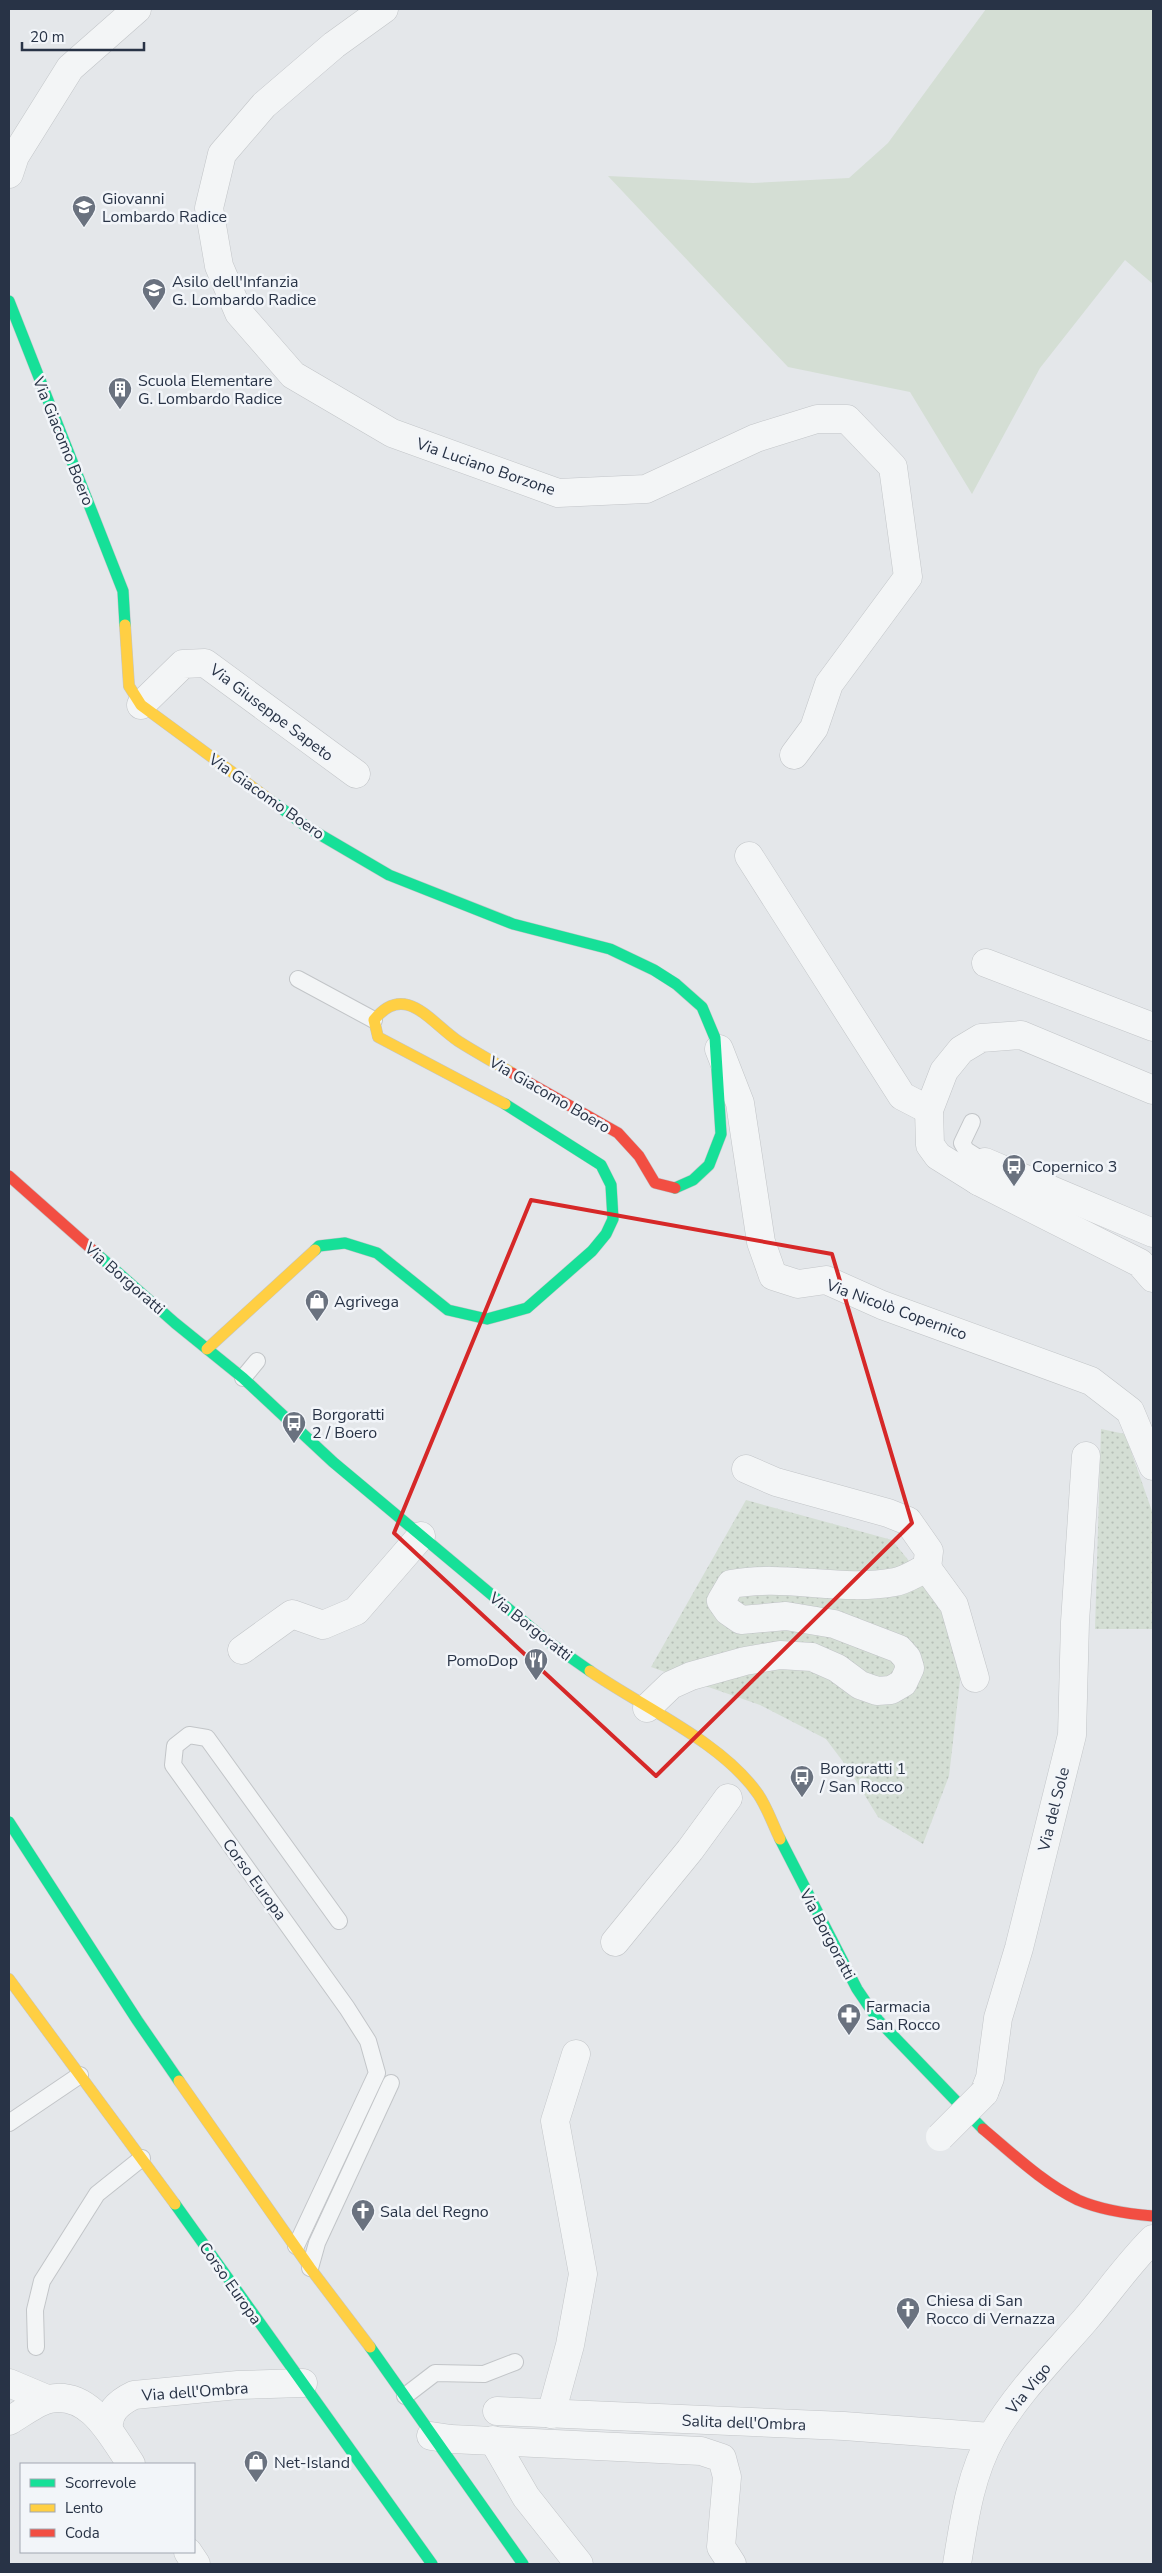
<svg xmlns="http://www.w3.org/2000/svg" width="1162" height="2573" font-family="'Nunito Sans',sans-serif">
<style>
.grass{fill:#d4ded4}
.park{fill:url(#park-dots)}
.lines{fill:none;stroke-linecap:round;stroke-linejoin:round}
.lane-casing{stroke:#c2c5c8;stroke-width:18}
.street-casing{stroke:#c2c5c8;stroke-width:29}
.fast-casing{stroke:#c2c5c8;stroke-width:12}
.slow-casing{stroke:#c2c5c8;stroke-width:12}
.jam-casing{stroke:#c2c5c8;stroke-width:12}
.lane{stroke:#f3f5f6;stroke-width:16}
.street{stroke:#f3f5f6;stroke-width:28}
.fast{stroke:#16e098;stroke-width:11}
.slow{stroke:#ffcf43;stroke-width:11}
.jam{stroke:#f24e42;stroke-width:11}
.street-bridge-casing{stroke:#c2c5c8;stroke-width:29;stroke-linecap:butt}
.street-bridge{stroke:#f3f5f6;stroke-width:28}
.marked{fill:none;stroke:#d62828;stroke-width:4;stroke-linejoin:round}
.labels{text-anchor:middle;stroke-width:5;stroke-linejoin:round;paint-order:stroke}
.poi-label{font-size:16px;fill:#283346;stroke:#f2f5f9;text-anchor:start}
.street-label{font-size:16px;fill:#283346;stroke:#f2f5f9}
</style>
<defs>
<pattern id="park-dots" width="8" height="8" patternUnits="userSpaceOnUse" patternTransform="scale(1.25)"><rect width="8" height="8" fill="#d4ded4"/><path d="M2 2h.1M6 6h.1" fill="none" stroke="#b6bfb7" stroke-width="1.8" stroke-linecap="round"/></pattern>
</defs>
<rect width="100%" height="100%" fill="#e4e7ea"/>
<!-- grass -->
<polygon class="grass" points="986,9 1153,9 1153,284 1125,260 1040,368 972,494 910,392 788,367 608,176 753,183 849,178 888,143"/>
<!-- park -->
<g class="park">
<polygon points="1101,1429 1125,1434 1153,1514 1153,1629 1095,1629"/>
<polygon points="746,1500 892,1540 926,1582 947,1624 961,1672 949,1776 923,1844 878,1817 850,1771 826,1739 760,1705 651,1667"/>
</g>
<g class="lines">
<!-- lane casing -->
<g class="lane-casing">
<g id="lane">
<polyline points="298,979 374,1020"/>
<polyline points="972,1122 962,1143 966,1150 985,1162"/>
<polyline points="243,1378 257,1361"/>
<polyline points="9,2123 80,2075"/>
<polyline points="296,2246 377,2073 368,2041 347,2008 173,1765 175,1746 189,1735 207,1738 339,1921"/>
<polyline points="310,2268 317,2243 391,2083"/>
<polyline points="36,2347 35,2310 42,2281 97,2194 142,2158"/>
<polyline points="405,2396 435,2373 484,2374 515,2362"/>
</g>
</g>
<!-- street casing -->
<g class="street-casing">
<g id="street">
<polyline points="384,9 334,45 264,105 222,154 209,208 219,266 239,313 293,375 392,433 558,493 646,489 756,438 817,419 847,419 893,467 908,577 829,684 814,728 794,755"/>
<polyline points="9,174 15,156 70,68 137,9"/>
<polyline points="141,705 183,664 205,663 356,774"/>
<polyline points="749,856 902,1096 929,1110"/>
<polyline points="986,963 1153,1027"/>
<polyline points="719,1049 740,1103 761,1242 773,1276 798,1284 826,1280 882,1305 1091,1381 1130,1411 1153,1466"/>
<polyline points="1153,1090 1021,1035 981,1038 961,1050 944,1071 929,1110 930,1145 938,1156 978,1181 1140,1263 1153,1278"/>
<polyline points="978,1181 985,1162 1153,1233"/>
<polyline points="927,1568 954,1605 975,1678"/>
<polyline points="242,1650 292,1614 323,1625 356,1611 421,1536"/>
<path d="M647,1708L671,1685L691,1676L745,1661L780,1655L812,1657L837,1668L860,1685L877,1691L891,1690L903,1683L910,1668L907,1658L899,1649L834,1624L786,1616L741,1620L728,1611L721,1601L731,1584C785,1574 841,1592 895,1582C906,1580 917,1572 927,1568L929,1551L908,1521L888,1513L776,1482L746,1469"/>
<polyline points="615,1942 690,1850 728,1798"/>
<polyline points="984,2093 990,2078 998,2018 1019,1948 1072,1735 1075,1622 1086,1456"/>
<polyline points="9,2383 47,2399"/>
<polyline points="497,2411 844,2426 991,2437"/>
<polyline points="551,2414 570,2345 583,2274 555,2121 576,2054"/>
<path d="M9,2421C21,2414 36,2402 49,2399C90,2390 112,2436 131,2464"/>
<path d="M109,2430C107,2412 119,2402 134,2395L238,2385L303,2383"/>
<polyline points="431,2436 451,2439 701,2451 722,2458 727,2477 721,2547 732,2564"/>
<polyline points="493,2440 526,2497 579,2564"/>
<polyline points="188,2552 196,2564"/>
<path d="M957,2564C964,2521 970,2475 992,2436C1016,2394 1053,2357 1085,2320C1108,2293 1128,2264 1153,2239"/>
</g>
</g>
<!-- fast casing -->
<g class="fast-casing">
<g id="fast">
<polyline points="9,301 123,591 125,625"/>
<polyline points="270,800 307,827 389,875 513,924 610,949 654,970 676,984 702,1007 715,1038 721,1134 709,1165 693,1180 675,1188"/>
<polyline points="315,1250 319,1246 345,1243 377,1253 448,1310 487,1319 527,1308 592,1251 606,1234 613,1219 611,1185 601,1165 505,1104"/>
<polyline points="97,1254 175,1323 243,1378 333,1462 547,1641 590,1671"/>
<polyline points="9,1822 137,2020 179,2081"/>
<polyline points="780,1839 857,1989 878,2020 983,2129"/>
<polyline points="175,2204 432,2564"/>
<polyline points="370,2347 523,2564"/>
</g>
</g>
<!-- slow casing -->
<g class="slow-casing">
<g id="slow">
<polyline points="125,625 129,686 141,705 270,800"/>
<path d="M505,1104L378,1037L374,1020C405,981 431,1023 458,1041C475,1052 494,1062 512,1073"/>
<polyline points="207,1349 315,1250"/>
<path d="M590,1671C642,1707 722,1742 758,1794C767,1807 773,1825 780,1839"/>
<polyline points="9,1979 175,2204"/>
<polyline points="179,2081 310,2268 370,2347"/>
</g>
</g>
<!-- jam casing -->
<g class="jam-casing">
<g id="jam">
<polyline points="512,1073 618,1133 639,1156 655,1183 675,1188"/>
<polyline points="9,1176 97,1254"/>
<path d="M983,2129C1013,2154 1043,2183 1078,2200C1101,2210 1128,2214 1153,2216"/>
</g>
</g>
<!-- lane -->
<use href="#lane" class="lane"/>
<!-- street -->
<use href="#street" class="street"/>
<!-- fast -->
<use href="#fast" class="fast"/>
<!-- slow -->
<use href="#slow" class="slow"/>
<!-- jam -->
<use href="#jam" class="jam"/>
<!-- street-bridge casing -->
<g class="street-bridge-casing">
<polyline id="street-bridge" points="940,2137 984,2093"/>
</g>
<!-- street-bridge -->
<use href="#street-bridge" class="street-bridge"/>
</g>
<!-- marked area -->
<path class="marked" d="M531,1200L832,1254L912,1523L656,1776L394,1533Z"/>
<!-- icons -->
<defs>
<g id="school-pin" transform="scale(1.25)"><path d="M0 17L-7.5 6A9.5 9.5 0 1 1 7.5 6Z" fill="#6a727f" stroke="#f2f5f9"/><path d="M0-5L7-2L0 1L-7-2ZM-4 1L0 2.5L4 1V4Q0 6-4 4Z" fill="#fff"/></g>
<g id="building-pin" transform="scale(1.25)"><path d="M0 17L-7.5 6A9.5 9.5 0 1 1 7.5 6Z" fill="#6a727f" stroke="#f2f5f9"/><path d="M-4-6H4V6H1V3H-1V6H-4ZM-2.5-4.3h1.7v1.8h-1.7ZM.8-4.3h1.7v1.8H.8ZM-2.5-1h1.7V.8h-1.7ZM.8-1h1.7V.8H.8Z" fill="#fff"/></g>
<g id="bus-pin" transform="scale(1.25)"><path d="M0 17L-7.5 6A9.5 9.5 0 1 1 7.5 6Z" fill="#6a727f" stroke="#f2f5f9"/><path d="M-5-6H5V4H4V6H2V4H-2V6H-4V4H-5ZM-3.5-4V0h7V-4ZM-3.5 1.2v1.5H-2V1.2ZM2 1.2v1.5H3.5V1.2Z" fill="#fff"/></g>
<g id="shop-pin" transform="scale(1.25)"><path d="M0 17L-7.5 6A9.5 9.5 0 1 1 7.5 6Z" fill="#6a727f" stroke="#f2f5f9"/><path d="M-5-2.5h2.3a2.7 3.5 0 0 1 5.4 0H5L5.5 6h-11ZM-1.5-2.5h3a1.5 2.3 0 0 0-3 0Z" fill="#fff"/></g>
<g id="restaurant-pin" transform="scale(1.25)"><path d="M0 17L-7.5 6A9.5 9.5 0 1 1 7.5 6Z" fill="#6a727f" stroke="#f2f5f9"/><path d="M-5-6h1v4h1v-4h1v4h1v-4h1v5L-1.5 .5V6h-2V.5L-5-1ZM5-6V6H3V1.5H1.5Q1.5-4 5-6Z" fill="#fff"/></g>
<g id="pharmacy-pin" transform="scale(1.25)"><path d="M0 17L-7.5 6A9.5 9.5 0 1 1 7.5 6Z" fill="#6a727f" stroke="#f2f5f9"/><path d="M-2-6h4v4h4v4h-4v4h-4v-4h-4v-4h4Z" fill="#fff"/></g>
<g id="church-pin" transform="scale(1.25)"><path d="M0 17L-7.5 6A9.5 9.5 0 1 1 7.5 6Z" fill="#6a727f" stroke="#f2f5f9"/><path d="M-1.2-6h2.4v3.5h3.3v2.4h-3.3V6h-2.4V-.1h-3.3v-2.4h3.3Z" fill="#fff"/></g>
</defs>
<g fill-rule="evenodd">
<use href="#school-pin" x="84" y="207"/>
<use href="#school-pin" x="154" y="290"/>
<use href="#building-pin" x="120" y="389"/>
<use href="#bus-pin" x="1014" y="1166"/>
<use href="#shop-pin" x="317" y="1301"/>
<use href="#bus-pin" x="294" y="1423"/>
<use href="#restaurant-pin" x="536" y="1660"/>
<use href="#bus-pin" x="802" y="1777"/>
<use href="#pharmacy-pin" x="849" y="2015"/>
<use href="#church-pin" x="363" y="2211"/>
<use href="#church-pin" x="908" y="2309"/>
<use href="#shop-pin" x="256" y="2462"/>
</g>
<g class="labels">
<!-- poi labels -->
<g class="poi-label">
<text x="102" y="204">Giovanni<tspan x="102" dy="18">Lombardo Radice</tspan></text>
<text x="172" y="287">Asilo dell'Infanzia<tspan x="172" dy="18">G. Lombardo Radice</tspan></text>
<text x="138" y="386">Scuola Elementare<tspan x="138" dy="18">G. Lombardo Radice</tspan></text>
<text x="1032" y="1172">Copernico 3</text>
<text x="334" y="1307">Agrivega</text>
<text x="312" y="1420">Borgoratti<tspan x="312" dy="18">2 / Boero</tspan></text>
<text x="518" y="1666" text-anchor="end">PomoDop</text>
<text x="820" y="1774">Borgoratti 1<tspan x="820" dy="18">/ San Rocco</tspan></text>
<text x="866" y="2012">Farmacia<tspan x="866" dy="18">San Rocco</tspan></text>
<text x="380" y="2217">Sala del Regno</text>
<text x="926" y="2306">Chiesa di San<tspan x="926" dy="18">Rocco di Vernazza</tspan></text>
<text x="274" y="2468">Net-Island</text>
</g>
<!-- street labels -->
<g class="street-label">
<text transform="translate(64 441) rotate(68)" y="6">Via Giacomo Boero</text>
<text transform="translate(486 466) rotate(19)" y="6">Via Luciano Borzone</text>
<text transform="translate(272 712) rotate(37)" y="6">Via Giuseppe Sapeto</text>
<text transform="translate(267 796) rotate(35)" y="6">Via Giacomo Boero</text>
<text transform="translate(550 1094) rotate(30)" y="6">Via Giacomo Boero</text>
<text transform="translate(125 1278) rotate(41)" y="6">Via Borgoratti</text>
<text transform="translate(897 1309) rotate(20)" y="6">Via Nicolò Copernico</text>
<text transform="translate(531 1626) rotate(38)" y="6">Via Borgoratti</text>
<text transform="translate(1053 1809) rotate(-76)" y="6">Via del Sole</text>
<text transform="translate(255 1879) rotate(54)" y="6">Corso Europa</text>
<text transform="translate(828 1934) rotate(62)" y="6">Via Borgoratti</text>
<text transform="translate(231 2283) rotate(55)" y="6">Corso Europa</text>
<text transform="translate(1028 2388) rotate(-51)" y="6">Via Vigo</text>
<text transform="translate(195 2391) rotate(-4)" y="6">Via dell'Ombra</text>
<text transform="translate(744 2422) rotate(2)" y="6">Salita dell'Ombra</text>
</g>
</g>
<!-- border -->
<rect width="1162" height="2573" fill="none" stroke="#283346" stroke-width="20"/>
<!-- legend -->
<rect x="20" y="2463" width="175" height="90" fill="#f2f5f9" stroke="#a1a7b1"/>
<rect x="30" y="2479" width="25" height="8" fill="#16e098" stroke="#a1a7b1"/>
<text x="65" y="2488" font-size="15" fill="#283346">Scorrevole</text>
<rect x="30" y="2504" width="25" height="8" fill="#ffcf43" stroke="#a1a7b1"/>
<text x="65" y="2513" font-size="15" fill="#283346">Lento</text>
<rect x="30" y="2529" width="25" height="8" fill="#f24e42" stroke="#a1a7b1"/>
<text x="65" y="2538" font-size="15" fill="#283346">Coda</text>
<!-- scale -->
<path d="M22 42v8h122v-8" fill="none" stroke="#283346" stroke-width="2.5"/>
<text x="30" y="42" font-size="15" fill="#283346" stroke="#f2f5f9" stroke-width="4" paint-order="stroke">20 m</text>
</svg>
